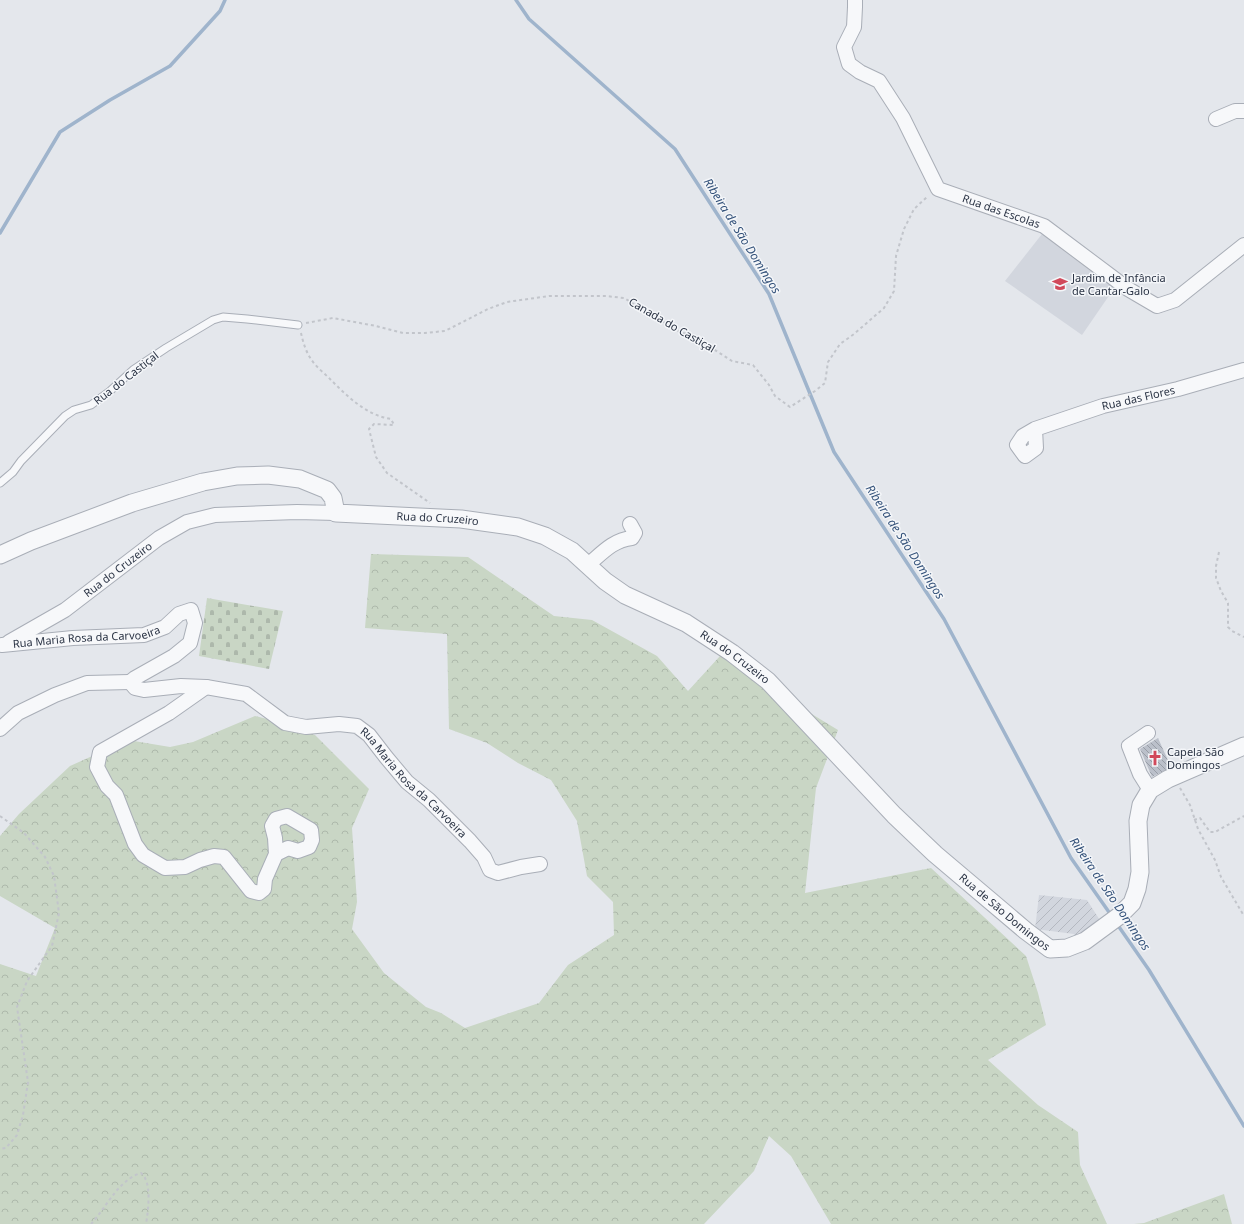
<svg xmlns="http://www.w3.org/2000/svg" width="1244" height="1224" font-family="'Noto Sans',sans-serif">
<style>
.built{fill:#d2d6de}
.industrial{fill:url(#industrial-furrows)}
.forest{fill:url(#forest-crowns)}
.cemetery{fill:url(#cemetery-stones)}
.lines{fill:none;stroke-linecap:round;stroke-linejoin:round}
.stream{stroke:#9fb4cc;stroke-width:3.5}
.building{fill:url(#building-back-hatch)}
.service-casing{stroke:#a9aeb7;stroke-width:9}
.minor-casing{stroke:#a9aeb7;stroke-width:16}
.tertiary-casing{stroke:#a9aeb7;stroke-width:19}
.path{stroke:#c2c5cb;stroke-width:2;stroke-dasharray:3 3;stroke-linecap:butt}
.service{stroke:#f7f8fa;stroke-width:7}
.minor{stroke:#f7f8fa;stroke-width:14}
.tertiary{stroke:#f7f8fa;stroke-width:17}
.labels{text-anchor:middle;stroke-width:3;stroke-linejoin:round;paint-order:stroke}
.street-label{font-size:11px;fill:#2b3445;stroke:#f4f6f9}
.poi-label{font-size:11px;fill:#2b3445;stroke:#f4f6f9;text-anchor:start}
.water-label{font-size:12px;font-style:italic;fill:#34527a;stroke:#f4f6f9}
</style>
<defs>
<pattern id="industrial-furrows" width="10" height="10" patternUnits="userSpaceOnUse"><rect width="10" height="10" fill="#d2d6de"/><path d="M-1 1l2-2M0 10L10 0M9 11l2-2" fill="none" stroke="#b4b8c0"/></pattern>
<pattern id="forest-crowns" width="20" height="18" patternUnits="userSpaceOnUse"><rect width="20" height="18" fill="#c9d6c5"/><path d="M2 6a3 3 0 1 1 6 0M12 15a3 3 0 1 1 6 0" fill="none" stroke="#adb8ab"/></pattern>
<pattern id="cemetery-stones" width="16" height="16" patternUnits="userSpaceOnUse"><rect width="16" height="16" fill="#c9d6c5"/><path d="M2 7V4a2 2 0 0 1 4 0v3zM10 15v-3a2 2 0 0 1 4 0v3z" fill="#adb8ab"/></pattern>
<pattern id="building-back-hatch" width="6" height="6" patternUnits="userSpaceOnUse"><rect width="6" height="6" fill="#bbc0ca"/><path d="M-1 5l2 2M0 0l6 6M5-1l2 2" fill="none" stroke="#989da6"/></pattern>
</defs>
<rect width="100%" height="100%" fill="#e4e7ec"/>
<!-- built -->
<polygon class="built" points="1042,234 1115,287 1082,335 1005,281"/>
<!-- industrial -->
<polygon class="industrial" points="1039,895 1087,900 1103,925 1077,941 1074,934 1035,929"/>
<!-- forest -->
<g class="forest">
<polygon points="371,554 468,557 554,616 592,620 657,656 688,691 731,644 792,702 838,730 816,788 805,893 931,868 1026,956 1038,993 1046,1025 988,1060 1038,1105 1078,1132 1080,1165 1107,1224 831,1224 791,1156 769,1136 754,1171 704,1224 0,1224 0,964 36,976 55,928 0,896 0,836 19,814 70,766 128,740 170,747 193,742 255,716 280,722 315,735 369,789 352,828 357,902 352,929 384,973 426,1007 441,1013 465,1028 539,1003 568,965 614,935 613,902 587,876 577,821 551,780 518,763 487,743 449,729 447,634 365,628"/>
<polygon points="1224,1194 1232,1224 1134,1224 1144,1223"/>
</g>
<!-- cemetery -->
<polygon class="cemetery" points="207,598 283,611 269,669 199,656"/>
<g class="lines">
<!-- stream -->
<g class="stream">
<polyline points="516,0 529,19 675,149 769,294 834,452 944,619 1071,858 1111,915"/>
<polyline points="0,233 60,132 110,100 170,66 220,11 225,0"/>
<polyline points="1117,924 1149,970 1244,1126"/>
</g>
</g>
<!-- building -->
<polygon class="building" points="1158,738 1171,767 1152,777 1140,749"/>
<g class="lines">
<!-- service casing -->
<g class="service-casing">
<polyline id="service" points="0,483 13,472 21,461 65,416 74,410 91,405 110,391 133,370 166,348 213,320 223,317 247,319 298,325"/>
</g>
<!-- minor casing -->
<g class="minor-casing">
<g id="minor">
<path id="s1" d="M855,0V7L854,27L844,47L849,64L860,72L879,81L903,118L938,189L1044,226L1128,289L1157,306L1175,300L1244,245"/>
<polyline points="1216,119 1235,111 1244,111"/>
<path id="s2" d="M1035,429L1036,448L1025,456L1017,445L1023,436L1035,429L1103,406L1178,389L1244,370"/>
<path d="M588,565C602,553 613,540 632,538L635,533L630,524"/>
<path id="s3" d="M9,642L65,610L159,538L187,522L215,515L297,512L336,513"/>
<path id="s4" d="M2,645L73,638L144,635L165,627L179,614L191,610L195,623L190,643L174,656L135,678L130,682L135,688L144,690L181,686L206,687L246,694L285,723L306,727L339,724L357,726L369,735L386,757L407,782L429,800L470,841L484,857L490,870L498,873L521,867L540,864"/>
<polyline points="206,687 169,713 100,752 97,767 107,786 116,795 135,844 143,855 165,868 185,867 200,860 214,856 224,857 251,891 259,893 264,889 265,879 276,854 275,838 272,826 276,819 287,816 311,830 312,840 309,847 298,851 288,848 276,854"/>
<polyline points="0,729 18,713 55,695 87,683 130,682"/>
<polyline points="1148,733 1129,746 1140,774 1150,790"/>
</g>
</g>
<!-- tertiary casing -->
<g class="tertiary-casing">
<g id="tertiary">
<path id="s5" d="M0,555L31,541L132,503L203,482L237,476L268,475L300,479L327,490L333,498L336,513L461,519L518,527L545,536L572,551L605,581L625,595L686,623L732,653L768,681L894,815L935,854L1026,931L1050,949L1067,948L1085,941L1119,916L1132,903L1137,889L1140,872L1138,821L1141,805L1150,790L1168,779L1244,746"/>
</g>
</g>
<!-- path -->
<g class="path">
<polyline points="306,323 333,318 376,326 403,333 425,333 445,331 488,309 507,302 549,296 606,296 624,298 680,332 693,336 732,361 753,365 769,385 775,396 790,407 815,391 825,383 828,362 840,344 854,334 884,308 894,291 896,256 904,229 914,209 927,197"/>
<path d="M301,333C303,342 306,352 311,359C316,367 324,373 330,379C348,397 366,415 391,419L394,425L374,424L369,429L376,457L387,473L430,503"/>
<polyline points="1219,552 1216,566 1216,578 1221,591 1228,603 1228,627 1232,631 1244,637"/>
<polyline points="1180,788 1190,805 1198,829 1215,860 1221,877 1244,916"/>
<polyline points="0,816 24,833 45,857 54,876 59,913 52,946 27,981 17,1007 28,1082 23,1115 17,1135 6,1148 0,1149"/>
<polyline points="1194,820 1200,818 1210,832 1215,832 1244,816"/>
<path d="M91,1224C106,1208 118,1180 141,1173C142,1174 145,1177 145,1178C151,1189 148,1212 146,1224"/>
</g>
<!-- service -->
<use href="#service" class="service"/>
<!-- minor -->
<use href="#minor" class="minor"/>
<!-- tertiary -->
<use href="#tertiary" class="tertiary"/>
</g>
<!-- icons -->
<defs>
<g id="school-bare" transform="scale(1.2)"><path d="M0-5L7-2L0 1L-7-2ZM-4 1L0 2.5L4 1V4Q0 6-4 4Z" fill="#d1495b" stroke="#f4f6f9" stroke-width="2.5" paint-order="stroke"/></g>
<g id="church-bare" transform="scale(1.2)"><path d="M-1.2-6h2.4v3.5h3.3v2.4h-3.3V6h-2.4V-.1h-3.3v-2.4h3.3Z" fill="#d1495b" stroke="#f4f6f9" stroke-width="2.5" paint-order="stroke"/></g>
</defs>
<g fill-rule="evenodd">
<use href="#school-bare" x="1060" y="284"/>
<use href="#church-bare" x="1155" y="758"/>
</g>
<g class="labels">
<!-- street labels -->
<g class="street-label">
<text dy="4" stroke="none"><textPath href="#s1" startOffset="292">Rua das Escolas</textPath></text>
<text transform="translate(672 325) rotate(30)" y="4">Canada do Castiçal</text>
<text transform="translate(126 378) rotate(-38)" y="4">Rua do Castiçal</text>
<text dy="4" stroke="none"><textPath href="#s2" startOffset="179">Rua das Flores</textPath></text>
<text dy="4" stroke="none"><textPath href="#s5" startOffset="470">Rua do Cruzeiro</textPath></text>
<text dy="4" stroke="none"><textPath href="#s3" startOffset="131">Rua do Cruzeiro</textPath></text>
<text dy="4" stroke="none"><textPath href="#s4" startOffset="85">Rua Maria Rosa da Carvoeira</textPath></text>
<text dy="4" stroke="none"><textPath href="#s5" startOffset="806">Rua do Cruzeiro</textPath></text>
<text dy="4" stroke="none"><textPath href="#s4" startOffset="624">Rua Maria Rosa da Carvoeira</textPath></text>
<text dy="4" stroke="none"><textPath href="#s5" startOffset="1178">Rua de São Domingos</textPath></text>
</g>
<!-- poi labels -->
<g class="poi-label">
<text x="1072" y="282">Jardim de Infância<tspan x="1072" dy="13">de Cantar-Galo</tspan></text>
<text x="1167" y="756">Capela São<tspan x="1167" dy="13">Domingos</tspan></text>
</g>
<!-- water labels -->
<g class="water-label">
<text transform="translate(742 236) rotate(58)" y="4">Ribeira de São Domingos</text>
<text transform="translate(905 542) rotate(57)" y="4">Ribeira de São Domingos</text>
<text transform="translate(1110 894) rotate(56)" y="4">Ribeira de São Domingos</text>
</g>
</g>
</svg>
